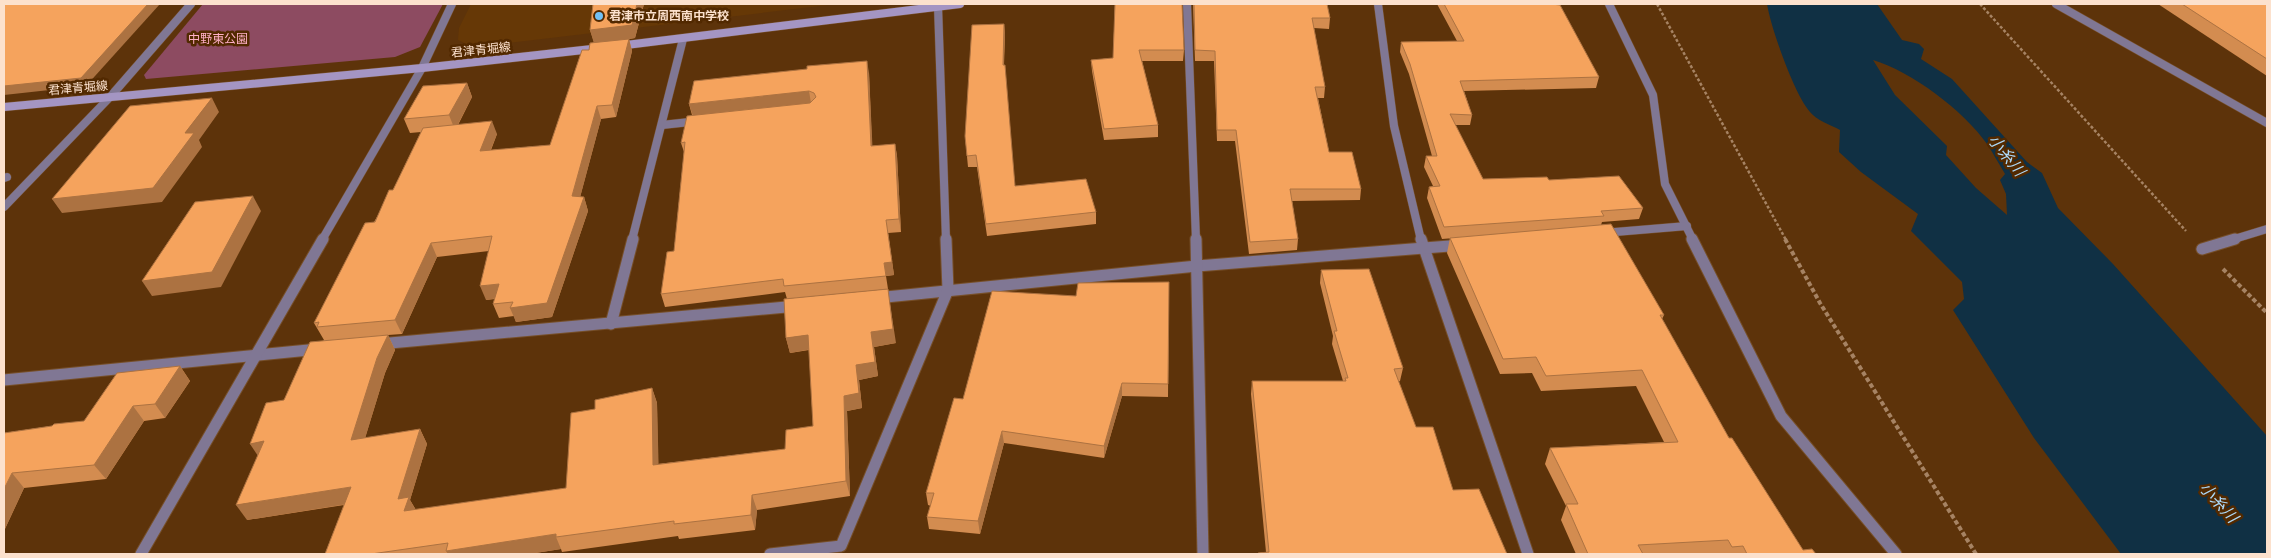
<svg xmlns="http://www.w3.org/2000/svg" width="2271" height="558" font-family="Poppins,'Noto Sans JP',sans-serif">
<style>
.built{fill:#663806}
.green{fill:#8d4b61}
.water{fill:#103044;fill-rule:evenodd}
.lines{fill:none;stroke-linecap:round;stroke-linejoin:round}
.service-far1-casing{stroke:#764f29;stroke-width:9}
.service-casing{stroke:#764f29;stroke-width:13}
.minor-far1-casing{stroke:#764f29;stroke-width:9}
.minor-casing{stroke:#764f29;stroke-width:13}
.tertiary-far1-casing{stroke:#764f29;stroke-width:9}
.tertiary-casing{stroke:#764f29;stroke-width:13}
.secondary-casing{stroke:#764f29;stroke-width:9}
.path-far1{stroke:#a68363;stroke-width:2.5;stroke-dasharray:3 2;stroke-linecap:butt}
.path{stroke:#a68363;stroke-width:4;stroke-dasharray:4.5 2.5;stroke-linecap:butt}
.service-far1{stroke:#807794;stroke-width:8}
.service{stroke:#807794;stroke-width:11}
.minor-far1{stroke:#807794;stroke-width:8}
.minor{stroke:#807794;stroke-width:11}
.tertiary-far1{stroke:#807794;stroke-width:8}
.tertiary{stroke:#807794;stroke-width:11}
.secondary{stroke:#a495c3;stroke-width:8}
.wall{fill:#d38c50}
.shaded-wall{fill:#ac7241}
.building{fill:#f5a35d;stroke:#ac7241}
.poi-dot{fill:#72c1f5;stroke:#522900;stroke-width:2}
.labels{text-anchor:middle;stroke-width:5;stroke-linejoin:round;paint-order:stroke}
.far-poi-label{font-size:12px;font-weight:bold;fill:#fce1cd;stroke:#522900;text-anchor:start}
.far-park-label{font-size:12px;fill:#ffb0c8;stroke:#522900}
.far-street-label{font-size:12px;fill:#fce1cd;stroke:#522900}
.water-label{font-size:16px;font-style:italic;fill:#acd9f8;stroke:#522900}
</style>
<rect width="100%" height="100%" fill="#5d330a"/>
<!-- built -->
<polygon class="built" points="471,4 837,4 482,46 469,45 458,40 459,28"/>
<!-- green -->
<polygon class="green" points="203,4 443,4 420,47 395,57 146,79 144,75"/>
<!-- water -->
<path class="water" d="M1767,4H1877L1902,40L1919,44L1924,49L1921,59L1952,79L2027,162L2042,173L2058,208L2113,264L2267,436V554H2121L2034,438L1953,310L1964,299L1962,282L1911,231L1918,214L1861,172L1839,152L1840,130C1831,125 1816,120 1810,112C1794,94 1771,28 1767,4ZM1873,60C1911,71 1964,111 1987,144C1993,153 1999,164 2005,174L2000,180L2006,194L2007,215L1976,188L1946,155L1947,146L1895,95Z"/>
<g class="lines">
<!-- service-far1 casing -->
<g class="service-far1-casing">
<g id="service-far1">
<polyline points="4,178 7,177"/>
<polyline points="2231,240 2267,229"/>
</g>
</g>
<!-- service casing -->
<g class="service-casing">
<polyline id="service" points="2202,249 2235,239"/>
</g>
<!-- minor-far1 casing -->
<g class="minor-far1-casing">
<g id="minor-far1">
<polyline points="1378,4 1394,126 1421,240"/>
<polyline points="1609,4 1653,95 1665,184 1693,240"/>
<polyline points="2056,4 2267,123"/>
<polyline points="938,6 946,240"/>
<polyline points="422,68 452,4"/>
<polyline points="662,125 699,121"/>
<polyline points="4,207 110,97 191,4"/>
<polyline points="1603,233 1687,226"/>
<polyline points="632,240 683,39"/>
</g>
</g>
<!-- minor casing -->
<g class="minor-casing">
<g id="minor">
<polyline points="1421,239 1528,554"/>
<polyline points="1692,239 1781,416 1896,554"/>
<polyline points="876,298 1197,266 1462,245"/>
<polyline points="611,324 633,239"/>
<polyline points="379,344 797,306"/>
<polyline points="4,380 319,349"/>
<polyline points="770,554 841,546 948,290 946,239"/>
</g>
</g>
<!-- tertiary-far1 casing -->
<g class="tertiary-far1-casing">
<g id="tertiary-far1">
<polyline points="1187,4 1196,240"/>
<polyline points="322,240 422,68"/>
</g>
</g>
<!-- tertiary casing -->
<g class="tertiary-casing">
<g id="tertiary">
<polyline points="1196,239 1203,554"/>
<polyline points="141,554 323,239"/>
</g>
</g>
<!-- secondary casing -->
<g class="secondary-casing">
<g id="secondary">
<polyline points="618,46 960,4"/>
<polyline points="4,107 422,68 601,48"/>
</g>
</g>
<!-- path-far1 -->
<g class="path-far1">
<polyline points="1657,4 1786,240"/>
<polyline points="1980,4 2186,231"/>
</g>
<!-- path -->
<g class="path">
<polyline points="1785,239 1820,303 1976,554"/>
<polyline points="2223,269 2267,313"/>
</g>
<!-- service-far1 -->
<use href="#service-far1" class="service-far1"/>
<!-- service -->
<use href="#service" class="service"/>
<!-- minor-far1 -->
<use href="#minor-far1" class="minor-far1"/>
<!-- minor -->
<use href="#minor" class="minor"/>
<!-- tertiary-far1 -->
<use href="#tertiary-far1" class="tertiary-far1"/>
<!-- tertiary -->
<use href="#tertiary" class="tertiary"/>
<!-- secondary -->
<use href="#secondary" class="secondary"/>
</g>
<!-- wall -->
<g class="wall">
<polygon points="593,4 644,4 635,38 629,39 632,51 616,117 601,119 580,197 584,197 588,211 552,317 516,322 514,316 499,318 493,304 495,299 486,300 489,251 437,257 402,334 388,335 395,350 385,373 365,438 420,429 427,444 410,500 416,510 566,488 595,409 652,388 657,403 658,464 785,449 813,426 809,350 790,353 786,338 896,343 874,347 878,376 859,380 862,408 847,411 850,496 757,510 755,530 679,539 678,536 562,552 561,549 529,554 325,554 344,505 247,520 284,400 324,340 314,323 393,190 421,132 410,133 404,119 467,83 472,97 458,125 497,134 491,150 550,145 589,50 594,42 590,30"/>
<polygon points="1115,4 1184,50 1183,61 1142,61 1158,125 1158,137 1104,140 1092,71 1091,60 1113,58"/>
<polygon points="1193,4 1327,4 1330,18 1329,29 1314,28 1325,87 1324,98 1318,98 1329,152 1361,189 1360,200 1292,201 1298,239 1297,250 1249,254 1235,141 1217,141 1214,61 1195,61"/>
<polygon points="1437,4 1551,4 1599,77 1596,88 1464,91 1472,115 1470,125 1455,125 1483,179 1549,180 1643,208 1639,219 1602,222 1601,225 1664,315 1662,319 1729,438 1803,550 1816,554 1576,554 1561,520 1566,506 1545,464 1550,448 1664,442 1636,386 1541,391 1532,373 1500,374 1447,253 1450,238 1467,237 1442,239 1427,198 1429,187 1433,186 1424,167 1426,156 1432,156 1409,74 1400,52 1401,42 1457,41"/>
<polygon points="2158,4 2267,4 2267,76"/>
<polygon points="1004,24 1005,35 1004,65 1015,186 1096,212 1096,224 987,236 977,167 968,167 965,136"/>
<polygon points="869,73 872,146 895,144 897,156 901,232 888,233 894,275 886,276 888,289 787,299 785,292 665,307 661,294 674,251 684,152 681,143 692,115 689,104"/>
<polygon points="1321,270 1403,368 1400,381 1398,382 1416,427 1453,490 1507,554 1258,554 1258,553 1266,552 1251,394 1252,381 1343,381 1332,344 1333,336 1320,283"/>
<polygon points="1169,282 1168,397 1122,396 1104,458 1004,443 980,534 929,529 927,517 931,506 928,505 926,493 1076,296"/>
<polygon points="180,366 190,381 165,418 144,421 106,479 24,488 4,531 4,433 84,421"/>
</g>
<!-- shaded-wall -->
<g class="shaded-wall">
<polygon points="148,4 160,4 86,86 4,95 4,86"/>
<polygon points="637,4 644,4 635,38 629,39 632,51 616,117 590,30"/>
<polygon points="1004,24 1005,35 1003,76 1003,65"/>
<polygon points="867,61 869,73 873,158 871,146"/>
<polygon points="467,83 472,97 455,130 449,115"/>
<polygon points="809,91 811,103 693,116 689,104"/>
<polygon points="212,98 219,112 199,140 202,147 162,202 62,213 52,199 185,133"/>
<polygon points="597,106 601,119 577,209 572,196"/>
<polygon points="492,121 497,134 485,164 480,151"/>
<polygon points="895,144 897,156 901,232 899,219"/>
<polygon points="253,196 261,211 221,287 152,296 142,281"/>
<polygon points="584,197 588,211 552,317 516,322 510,308"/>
<polygon points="888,233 894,275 886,276 888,289 884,263"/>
<polygon points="431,243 437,257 402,334 395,320"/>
<polygon points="499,284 504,297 486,300 480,286"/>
<polygon points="890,304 896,343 874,347 878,376 859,380 862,408 847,411 850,496 846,481 844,396 856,365 871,332"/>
<polygon points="388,335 395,350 385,373 360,455 351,440 377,358"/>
<polygon points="808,335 812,349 790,353 786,338"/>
<polygon points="180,366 190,381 165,418 155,404"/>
<polygon points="1122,383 1122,396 1104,458 1104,446"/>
<polygon points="652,388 657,403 659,480 653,465"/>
<polygon points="133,406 144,421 106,479 94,465"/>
<polygon points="420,429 427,444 410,500 417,512 413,526 398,499"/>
<polygon points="1002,431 1004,443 980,534 978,521"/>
<polygon points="264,441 260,459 250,444"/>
<polygon points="12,473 24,488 4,531 4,489"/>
<polygon points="351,487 360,502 247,520 236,505"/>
<polygon points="752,495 757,510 755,530 751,515"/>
<polygon points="556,534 556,537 561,549 529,554 448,554 446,551"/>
</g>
<!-- building -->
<g class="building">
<polygon points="4,4 148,4 81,78 4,86"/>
<polygon points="593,4 637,4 632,25 590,30"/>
<polygon points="1115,4 1182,4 1184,50 1139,50 1158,125 1104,129 1091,60 1113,58"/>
<polygon points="1194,4 1327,4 1330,18 1312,18 1325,87 1315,87 1329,152 1352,152 1361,189 1290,189 1298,239 1250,242 1236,130 1217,130 1215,51 1195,50"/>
<polygon points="1444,4 1551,4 1560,5 1599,77 1460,81 1472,115 1450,114 1483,179 1547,177 1549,180 1619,176 1643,208 1601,211 1604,216 1444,227 1429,187 1440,186 1426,156 1437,156 1410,64 1401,42 1464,41"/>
<polygon points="2182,4 2267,4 2267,59"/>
<polygon points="1004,24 1003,65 1005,65 1015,186 1086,179 1096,212 986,224 976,155 967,156 965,136 972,25"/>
<polygon points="629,39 612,105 597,106 572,196 584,197 547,303 510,308 513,302 493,304 499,284 480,286 492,236 431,243 395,320 317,327 319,322 314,323 365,223 375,222 389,190 393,190 423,128 492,121 480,151 550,145 582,50 589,50 590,43"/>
<polygon points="867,61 871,146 895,144 899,219 886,220 892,262 884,263 886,276 784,286 783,279 661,294 667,252 674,251 685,142 681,143 687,116 810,103 816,97 814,93 809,91 689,104 694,81 807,69 807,66"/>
<polygon points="467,83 449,115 404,119 423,86"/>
<polygon points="212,98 185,133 194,133 153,188 52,199 130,106"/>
<polygon points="253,196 212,272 142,281 195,202"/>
<polygon points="1611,224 1664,315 1660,315 1729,438 1732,438 1803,550 1812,549 1816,554 1747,554 1743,546 1732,547 1728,540 1638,545 1643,554 1588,554 1566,504 1578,504 1550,448 1678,442 1642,370 1546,376 1536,357 1503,359 1450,238"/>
<polygon points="1369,269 1403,368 1394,369 1416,427 1433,427 1453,490 1479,489 1507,554 1259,554 1258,553 1269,552 1252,381 1346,381 1345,378 1348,378 1334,331 1337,331 1321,270"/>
<polygon points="1169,282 1168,384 1122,383 1104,446 1002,431 978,521 927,517 934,493 926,493 954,398 963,399 992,291 1076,296 1078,283"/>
<polygon points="888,289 893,329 871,332 875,362 856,365 859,393 844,396 846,481 752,495 751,515 674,524 674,521 556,537 556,534 446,551 448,543 371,554 325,554 351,487 236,505 264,441 250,444 266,403 284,400 310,342 388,335 377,358 351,440 420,429 398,499 409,497 404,511 566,488 571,413 595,409 595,400 652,388 653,465 785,449 786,430 813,426 808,335 786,338 784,299"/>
<polygon points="180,366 155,404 133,406 94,465 12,473 4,489 4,433 52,426 54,424 84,421 117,373"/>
</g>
<!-- markers -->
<circle class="poi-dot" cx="599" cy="16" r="5"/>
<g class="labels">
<!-- far-poi labels -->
<g class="far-poi-label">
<text x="609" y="20">君津市立周西南中学校</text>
</g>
<!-- far-park labels -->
<g class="far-park-label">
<text x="218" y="43">中野東公園</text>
</g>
<!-- far-street labels -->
<g class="far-street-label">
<text transform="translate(481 50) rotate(-6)" y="4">君津青堀線</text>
<text transform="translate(78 88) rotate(-5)" y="4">君津青堀線</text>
</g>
<!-- water labels -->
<g class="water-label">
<text transform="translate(2007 155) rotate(51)" y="6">小糸川</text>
<text transform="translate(2219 502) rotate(48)" y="6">小糸川</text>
</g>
</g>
<!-- border -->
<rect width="2271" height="558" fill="none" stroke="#fce1cd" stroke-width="10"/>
</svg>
